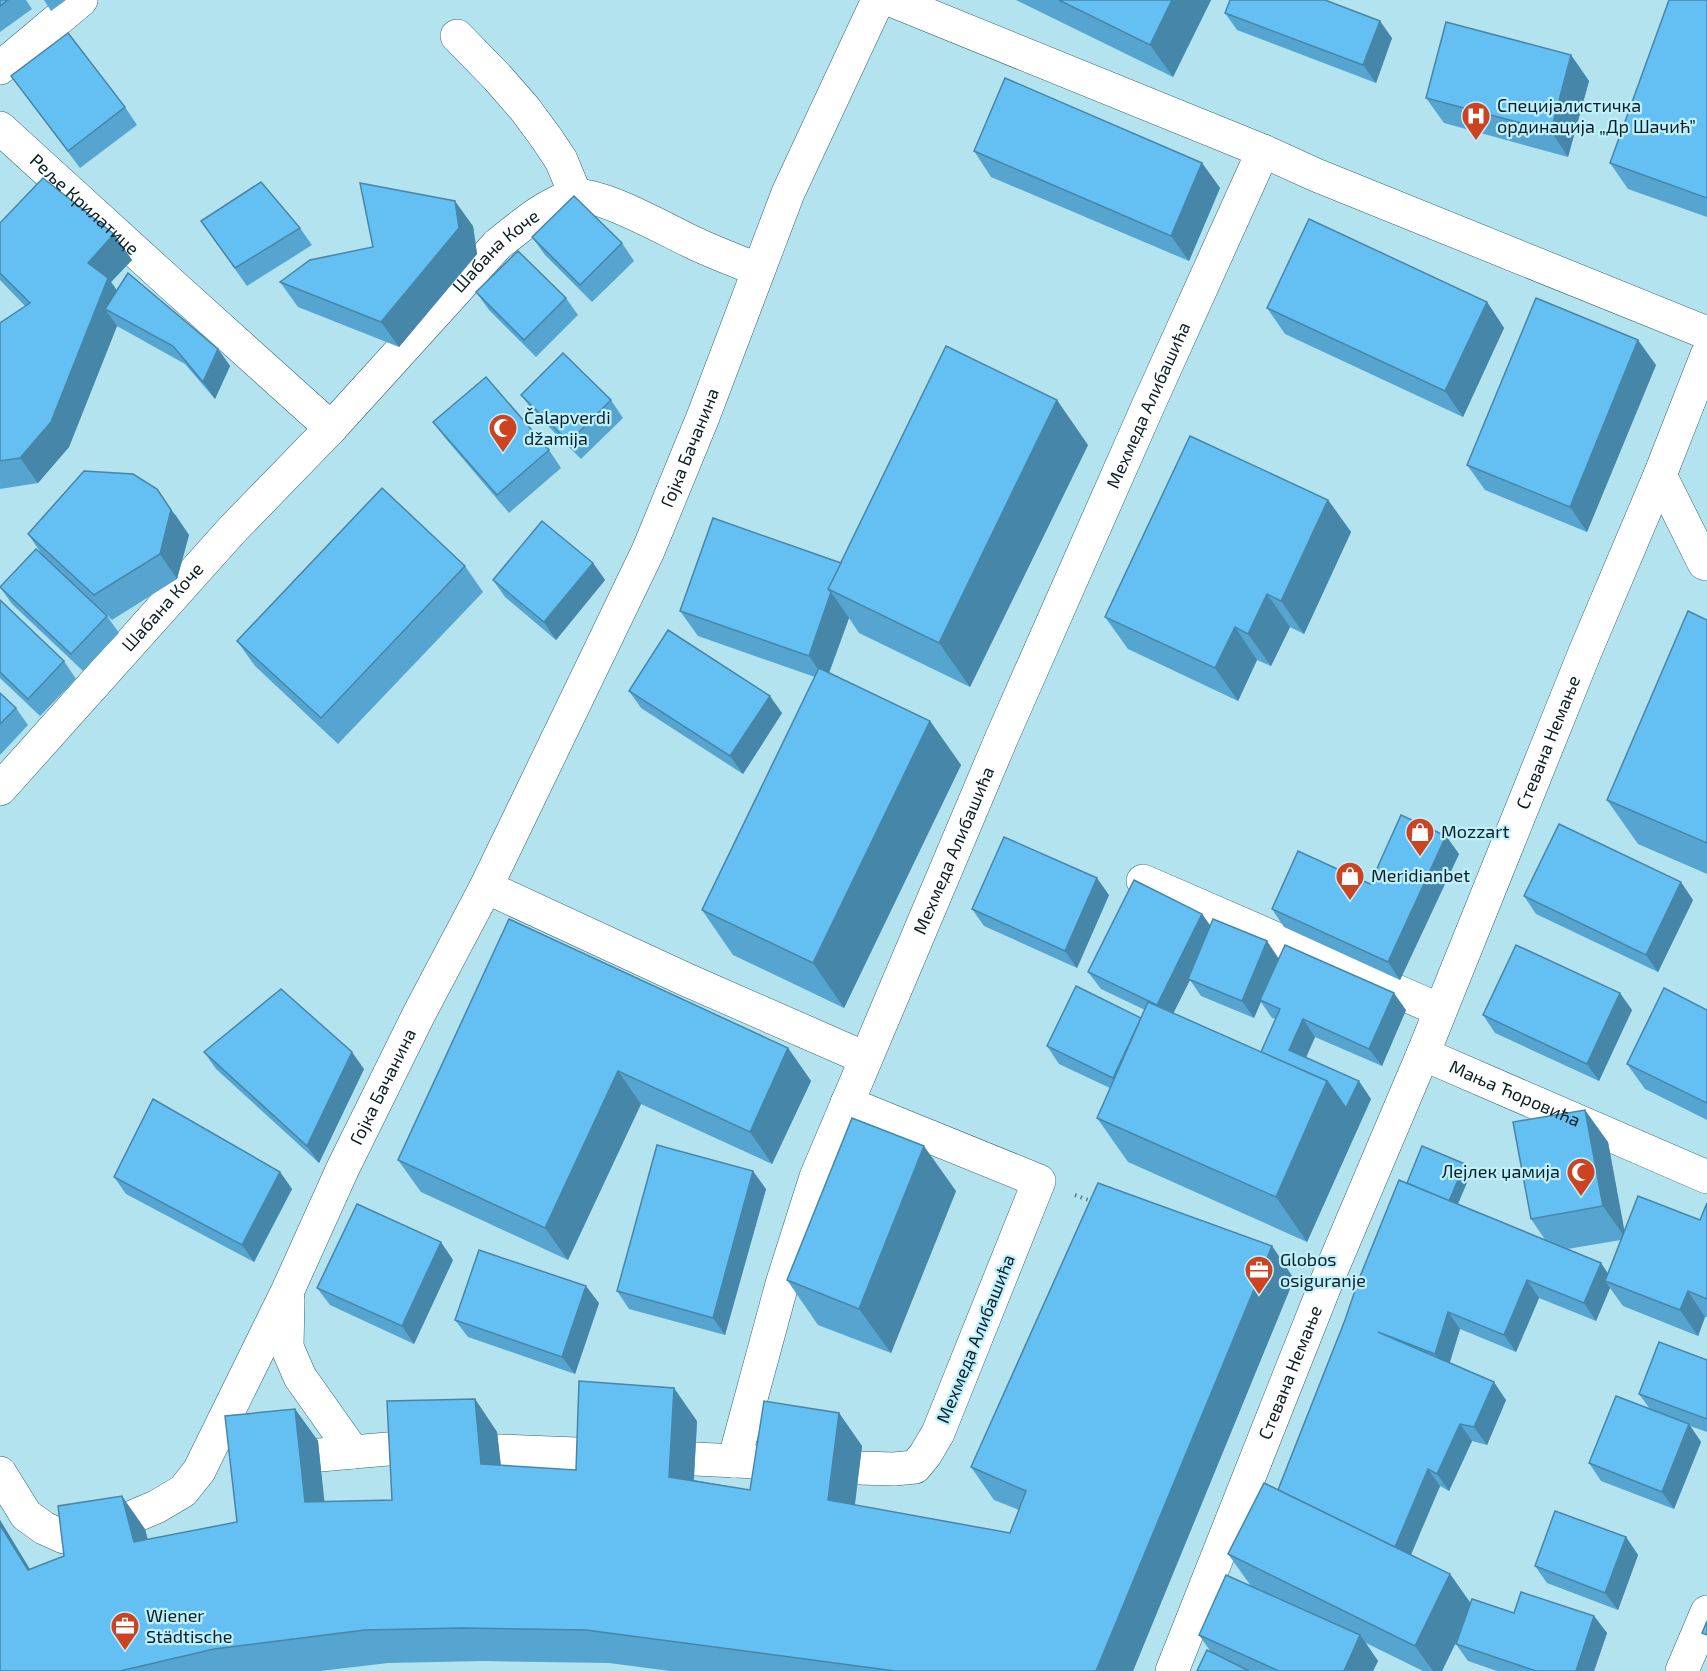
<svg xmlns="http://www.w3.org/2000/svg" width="1707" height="1671" font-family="'Exo 2',sans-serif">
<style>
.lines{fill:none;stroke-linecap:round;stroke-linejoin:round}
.minor-casing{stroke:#36646e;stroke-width:34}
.path{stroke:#5c7e86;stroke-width:4;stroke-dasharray:1.5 4.5;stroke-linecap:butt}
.minor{stroke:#fff;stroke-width:33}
.wall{fill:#56a5d0;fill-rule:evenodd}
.shaded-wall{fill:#4686a9}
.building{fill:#64c0f2;stroke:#4686a9;stroke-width:1.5}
.labels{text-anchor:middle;stroke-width:4.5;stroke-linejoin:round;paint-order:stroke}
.poi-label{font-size:18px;fill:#0c1f24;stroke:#bff0fd;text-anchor:start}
.street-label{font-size:18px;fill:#0c1f24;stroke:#bff0fd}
</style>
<rect width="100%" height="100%" fill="#b2e3ef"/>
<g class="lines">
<!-- minor casing -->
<g class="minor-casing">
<g id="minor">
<polyline points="891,0 1263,151"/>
<polyline points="457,36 497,77 525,109 547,139 561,160 576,196"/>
<polyline points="0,68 81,0"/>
<path id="s1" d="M0,128L169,282L331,428"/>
<polyline points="1660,475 1704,563 1707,564"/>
<path id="s2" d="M0,789L232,530L331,428L497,245C517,229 549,201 575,196C600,192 668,231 694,243C715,253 737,261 758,270"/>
<polyline points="1143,881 1440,1010"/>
<polyline points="486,887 687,980 865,1058"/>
<path id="s3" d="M1423,1054L1707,1177"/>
<polyline points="847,1103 1039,1181 938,1433 925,1455 915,1467 894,1469 859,1468"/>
<polyline points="288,1300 287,1347 300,1377 353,1452 411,1447"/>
<polyline points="499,1451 601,1455"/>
<polyline points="320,1455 353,1452"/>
<polyline points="695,1459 757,1462"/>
<path id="s4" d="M734,1461L782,1284L816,1177L1002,737L1148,406L1263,151L1316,175L1707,333"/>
<path id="s5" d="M0,1473L26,1515L44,1528L64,1537L104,1529L156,1507L183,1491L199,1471L288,1290L343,1168L419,1014L486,887L648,551L703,417L788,193L878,0"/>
<path id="s6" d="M1172,1671L1326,1283L1423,1054L1585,652L1660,475L1707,355"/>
<polyline points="1682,1671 1707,1612"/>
</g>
</g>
<!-- path -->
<polyline class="path" points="1075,1195 1094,1202"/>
<!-- minor -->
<use href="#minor" class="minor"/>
</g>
<!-- wall -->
<g class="wall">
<polygon points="0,0 26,0 32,9 0,32"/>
<polygon points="44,0 66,0 51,11"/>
<polygon points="1016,0 1211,0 1173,77"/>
<polygon points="1707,0 1707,217 1628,189 1610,163"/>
<polygon points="1225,13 1392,38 1376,83 1237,30"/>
<polygon points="1571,55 1589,81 1568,157 1444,123 1426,98"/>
<polygon points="11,76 125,107 137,125 80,168"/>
<polygon points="974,151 1202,163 1220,188 1189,261 991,177"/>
<polygon points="201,221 300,228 312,245 247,286"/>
<polygon points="0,223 114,234 132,260 111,282 117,291 218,349 230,366 215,399 185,364 117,326 69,447 38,483 0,489 0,323 25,306 0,280"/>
<polygon points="473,226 477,254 399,347 298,307 280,282"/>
<polygon points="532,237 622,243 634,261 592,302 545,255"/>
<polygon points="476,292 566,298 578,315 536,357 489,310"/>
<polygon points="1487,302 1504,328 1463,417 1285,334 1267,308"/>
<polygon points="1656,365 1587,532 1485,490 1467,465"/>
<polygon points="521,395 611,400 623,418 581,459 534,412"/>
<polygon points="433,422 549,450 561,468 509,513 446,439"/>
<polygon points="1088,445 970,687 859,633 849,618 829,673 930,721 961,765 844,1008 733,955 702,910 815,677 698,636 680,611 841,563"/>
<polygon points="1328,500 1351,532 1304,634 1290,627 1271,666 1257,660 1238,701 1128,649 1105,617"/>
<polygon points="175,514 189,535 177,579 112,620 96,605 107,616 119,633 83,671 12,604 0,587 41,553 28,534"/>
<polygon points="593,563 605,580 556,640 505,597 493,580"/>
<polygon points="465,566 483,592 338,744 255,666 237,641"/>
<polygon points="0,600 64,661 76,679 40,716 0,678"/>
<polygon points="1707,620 1707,874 1638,844 1607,800"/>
<polygon points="629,691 782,713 743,774 641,708"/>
<polygon points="0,693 16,708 28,725 0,755"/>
<polygon points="1446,836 1459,854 1400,980 1284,927 1272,909 1370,884"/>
<polygon points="1109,895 1077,968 984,926 972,909"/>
<polygon points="1524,896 1693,900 1658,972 1536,914"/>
<path d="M1202,914L1210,925L1279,958L1406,1010L1382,1066L1315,1037L1306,1058L1371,1099L1307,1242L1128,1162L1097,1118L1110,1088L1059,1064L1047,1046L1141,1018L1145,1010L1101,989L1088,972ZM1190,980L1201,996L1254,1018L1261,1002L1272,1018L1276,1019L1261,1052L1173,1013Z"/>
<polygon points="509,919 788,1048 811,1081 772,1164 641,1104 568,1260 421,1192 398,1160"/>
<polygon points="1632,1010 1599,1081 1495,1033 1483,1015"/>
<polygon points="1707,1010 1707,1120 1645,1089 1627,1064"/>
<polygon points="204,1052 364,1069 319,1163 216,1069"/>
<path d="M1608,1142L1624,1231L1700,1220L1707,1203V1317H1705L1698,1336L1623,1306L1610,1288L1596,1321L1539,1298L1516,1352L1460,1329L1449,1363L1506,1400L1487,1445L1472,1441L1449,1491L1440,1486L1411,1555L1450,1574L1470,1602L1514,1613L1594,1616L1607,1633L1594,1671H1497L1468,1661L1456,1644L1459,1636L1442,1671H1423L1366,1643L1378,1661L1373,1671H1197L1211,1652L1199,1635L1251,1586L1228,1554L1278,1490L1407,1183L1471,1173L1458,1204L1546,1241L1531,1219ZM1621,1240L1608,1274L1601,1263L1567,1249Z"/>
<polygon points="280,1172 292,1189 254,1262 126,1194 114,1177"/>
<polygon points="766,1189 725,1335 629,1309 617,1291"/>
<polygon points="956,1191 891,1353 818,1325 787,1280"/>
<polygon points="1272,1246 1294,1279 1133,1671 670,1671 609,1663 484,1661 388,1663 320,1671 0,1671 0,1520 30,1569 145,1529 148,1540 237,1522 295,1409 318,1441 324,1502 392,1500 475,1399 497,1432 501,1465 576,1470 697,1421 694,1480 750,1490 839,1413 862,1446 855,1505 1010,1533 1019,1510 994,1500 971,1467"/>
<polygon points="453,1260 414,1344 330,1305 317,1288"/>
<polygon points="599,1303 575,1374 468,1337 455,1320"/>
<polygon points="1707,1360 1707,1432 1690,1426 1701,1442 1674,1509 1601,1481 1589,1463 1650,1409 1639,1394"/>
<polygon points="1626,1537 1638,1555 1618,1610 1547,1583 1535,1566"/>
</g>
<!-- shaded-wall -->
<g class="shaded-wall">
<polygon points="1172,0 1211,0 1173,77 1150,45"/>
<polygon points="1380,21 1392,38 1376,83 1363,65"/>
<polygon points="1571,55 1589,81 1568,157 1551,131"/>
<polygon points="1202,163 1220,188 1189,261 1171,236"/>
<polygon points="455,201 473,226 477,254 399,347 381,322"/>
<polygon points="114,234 132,260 111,282 126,303 105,309 117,326 69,447 38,483 20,458 88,263"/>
<polygon points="1487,302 1504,328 1463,417 1445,391"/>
<polygon points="1638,340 1656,365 1587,532 1570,507"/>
<polygon points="218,349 230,366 215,399 203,382"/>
<polygon points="1057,400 1088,445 970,687 939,643"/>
<polygon points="157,489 189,535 177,579 160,554"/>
<polygon points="1328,500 1351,532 1304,634 1281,601"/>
<polygon points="593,563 605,580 556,640 544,622"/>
<polygon points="831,592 849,618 826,681 809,656"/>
<polygon points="1267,594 1290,627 1271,666 1248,634"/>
<polygon points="1235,627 1257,660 1238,701 1215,668"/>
<polygon points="770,696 782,713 743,774 730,756"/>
<polygon points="930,721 961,765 844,1008 813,963"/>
<polygon points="1446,836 1459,854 1400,980 1388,962"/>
<polygon points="1097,878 1109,895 1077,968 1065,951"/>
<polygon points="1681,882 1693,900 1658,972 1646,955"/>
<polygon points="1202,914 1214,931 1188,979 1190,980 1169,1022 1157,1005"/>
<polygon points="1267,941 1279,959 1254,1018 1242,1001"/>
<polygon points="1394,993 1406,1010 1382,1066 1369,1049"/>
<polygon points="1620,993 1632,1010 1599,1081 1587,1064"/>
<polygon points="1303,1019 1315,1037 1301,1068 1289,1050"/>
<polygon points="788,1048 811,1081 772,1164 750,1132"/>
<polygon points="352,1052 364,1069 319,1163 307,1146"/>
<polygon points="618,1071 641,1104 568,1260 545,1228"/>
<polygon points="1327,1081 1359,1081 1371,1099 1307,1242 1276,1197"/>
<polygon points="1585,1110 1608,1142 1626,1239 1603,1206"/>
<polygon points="924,1146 956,1191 891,1353 859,1309"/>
<polygon points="1465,1164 1471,1173 1453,1215 1447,1206"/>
<polygon points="753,1171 766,1189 725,1335 713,1318"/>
<polygon points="280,1172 292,1189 254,1262 242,1245"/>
<polygon points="441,1242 453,1260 414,1344 402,1326"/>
<polygon points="1272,1246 1294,1279 1133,1671 1096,1671"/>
<polygon points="1601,1263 1613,1281 1605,1281 1610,1288 1596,1321 1584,1303"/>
<polygon points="1527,1280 1539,1298 1516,1352 1504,1335"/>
<polygon points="586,1286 599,1303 575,1374 562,1357"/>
<polygon points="1688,1291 1705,1317 1698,1336 1680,1310"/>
<polygon points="1448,1312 1460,1329 1447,1372 1435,1354"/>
<polygon points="1494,1382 1506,1400 1487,1445 1474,1427"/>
<polygon points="674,1388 697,1421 692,1509 669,1477"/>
<polygon points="475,1399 497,1432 504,1496 481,1464"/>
<polygon points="295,1409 318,1441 328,1535 305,1502"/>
<polygon points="839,1413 862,1446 851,1533 828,1500"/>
<polygon points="1460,1424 1472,1441 1449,1491 1437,1474"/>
<polygon points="1689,1424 1701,1442 1674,1509 1662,1492"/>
<polygon points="1428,1469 1440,1486 1403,1573 1391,1556"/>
<polygon points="122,1496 145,1529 156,1575 134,1542"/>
<polygon points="0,1520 50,1603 28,1570 0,1525"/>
<polygon points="1626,1537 1638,1555 1618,1610 1605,1593"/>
<polygon points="1450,1574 1473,1607 1442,1671 1433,1671 1415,1646"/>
<polygon points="1594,1616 1607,1633 1594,1671 1576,1671"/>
<polygon points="1360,1635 1378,1661 1373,1671 1344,1671"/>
</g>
<!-- building -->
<g class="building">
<polygon points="0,0 8,0 0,6"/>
<polygon points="1059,0 1172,0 1150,45"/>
<polygon points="1230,0 1325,0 1380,21 1363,65 1225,13"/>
<polygon points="1669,0 1707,0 1707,198 1610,163"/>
<polygon points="1446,22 1571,55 1551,131 1426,98"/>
<polygon points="68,33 125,107 68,151 11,76"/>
<polygon points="1005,78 1202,163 1171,236 974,151"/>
<polygon points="43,178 114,234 88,263 108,278 51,422 20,458 0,461 0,323 30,303 0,273 0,223"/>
<polygon points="261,182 300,228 235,268 201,221"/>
<polygon points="360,183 455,201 459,228 381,322 280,282 310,260 373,247"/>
<polygon points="574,196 622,243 580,285 532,237"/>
<polygon points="1309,219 1487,302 1445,391 1267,308"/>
<polygon points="518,251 566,298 524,340 476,292"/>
<polygon points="128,273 218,349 203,382 173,346 105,309"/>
<polygon points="1536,298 1638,340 1570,507 1467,465"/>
<polygon points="946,346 1057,400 939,643 828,589"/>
<polygon points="563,353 611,400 569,442 521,395"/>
<polygon points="486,377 549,450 497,495 433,422"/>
<polygon points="1190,436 1328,500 1281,601 1267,594 1248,634 1235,627 1215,668 1105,617"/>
<polygon points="84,471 133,474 157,489 171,510 160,554 94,595 28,534"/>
<polygon points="382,488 465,566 321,718 237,641"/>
<polygon points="713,518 841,563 828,589 831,592 809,656 680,611"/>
<polygon points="542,521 593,563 544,622 493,580"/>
<polygon points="36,549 107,616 71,654 0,587"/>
<polygon points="0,600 64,661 28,699 0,672"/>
<polygon points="1688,611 1707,620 1707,843 1607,800"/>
<polygon points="668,630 770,696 730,756 629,691"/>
<polygon points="819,668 930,721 813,963 702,910"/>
<polygon points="0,693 16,708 0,724"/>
<polygon points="1401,815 1446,836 1388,962 1272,909 1298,851 1370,884"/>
<polygon points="1559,824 1681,882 1646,955 1524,896"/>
<polygon points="1004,837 1097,878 1065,951 972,909"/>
<polygon points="1134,880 1202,914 1157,1005 1088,972"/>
<polygon points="509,919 788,1048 750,1132 618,1071 545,1228 398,1160"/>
<polygon points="1213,919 1267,941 1242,1001 1188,979"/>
<polygon points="1285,945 1394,993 1369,1049 1303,1019 1289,1050 1359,1081 1346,1108 1327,1081 1261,1052 1280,1009 1260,1000"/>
<polygon points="1516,945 1620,993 1587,1064 1483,1015"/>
<polygon points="1076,986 1141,1018 1113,1078 1047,1046"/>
<polygon points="1664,988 1707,1010 1707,1103 1627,1064"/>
<polygon points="281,989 352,1052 307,1146 204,1052"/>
<polygon points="1148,1002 1327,1081 1276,1197 1097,1118"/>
<polygon points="153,1099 280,1172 242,1245 114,1177"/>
<polygon points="1585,1110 1603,1206 1531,1219 1513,1122"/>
<polygon points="852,1118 924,1146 859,1309 787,1280"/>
<polygon points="657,1145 753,1171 713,1318 617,1291"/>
<polygon points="1422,1146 1465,1164 1449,1201 1407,1183"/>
<polygon points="1399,1180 1601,1263 1584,1303 1527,1280 1504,1335 1448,1312 1435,1354 1378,1332 1494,1382 1474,1427 1460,1424 1437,1474 1428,1469 1395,1547 1278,1490 1345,1320 1359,1279"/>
<polygon points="1098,1183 1272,1246 1096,1671 895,1671 586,1630 462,1628 365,1630 214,1649 120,1671 0,1671 0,1525 28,1570 64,1556 58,1506 122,1496 134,1542 237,1522 225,1416 295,1409 305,1502 392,1500 387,1401 475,1399 481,1464 576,1470 579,1381 674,1388 669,1477 750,1490 764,1401 839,1413 828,1500 1010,1533 1026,1491 971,1467"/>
<polygon points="1638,1196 1700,1220 1707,1203 1707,1299 1688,1291 1680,1310 1605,1281"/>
<polygon points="357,1204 441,1242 402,1326 317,1288"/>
<polygon points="479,1250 586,1286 562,1357 455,1320"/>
<polygon points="1659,1342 1707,1360 1707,1419 1639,1394"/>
<polygon points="1616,1396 1689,1424 1662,1492 1589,1463"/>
<polygon points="1264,1483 1450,1574 1415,1646 1228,1554"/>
<polygon points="1555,1511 1626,1537 1605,1593 1535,1566"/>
<polygon points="1226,1575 1360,1635 1344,1671 1279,1671 1199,1635"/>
<polygon points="1521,1592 1594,1616 1576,1671 1536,1671 1456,1644 1472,1599 1514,1613"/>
<polygon points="1707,1621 1707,1635 1702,1633"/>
<polygon points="1207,1650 1249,1671 1197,1671"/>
</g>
<!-- icons -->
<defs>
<g id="hospital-pin" transform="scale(1.5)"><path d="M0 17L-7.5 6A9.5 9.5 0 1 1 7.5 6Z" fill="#cd4321" stroke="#bff0fd"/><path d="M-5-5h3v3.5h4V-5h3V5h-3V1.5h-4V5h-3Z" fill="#fff"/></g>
<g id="mosque-pin" transform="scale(1.5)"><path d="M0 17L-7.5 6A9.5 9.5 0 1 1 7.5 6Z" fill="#cd4321" stroke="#bff0fd"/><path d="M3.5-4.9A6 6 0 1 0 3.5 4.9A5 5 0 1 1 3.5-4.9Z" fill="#fff"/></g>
<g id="shop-pin" transform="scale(1.5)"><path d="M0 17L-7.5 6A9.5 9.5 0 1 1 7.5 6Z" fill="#cd4321" stroke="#bff0fd"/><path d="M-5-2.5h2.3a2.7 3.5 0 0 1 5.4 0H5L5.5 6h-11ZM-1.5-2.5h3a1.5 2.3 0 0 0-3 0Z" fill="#fff"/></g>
<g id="office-pin" transform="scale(1.5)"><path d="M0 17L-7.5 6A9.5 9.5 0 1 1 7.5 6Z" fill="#cd4321" stroke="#bff0fd"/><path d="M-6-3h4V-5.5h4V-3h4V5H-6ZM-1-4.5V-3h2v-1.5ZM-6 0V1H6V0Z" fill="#fff"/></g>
</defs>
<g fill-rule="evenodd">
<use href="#hospital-pin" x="1476" y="116"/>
<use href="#mosque-pin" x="503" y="428"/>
<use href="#shop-pin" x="1420" y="832"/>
<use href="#shop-pin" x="1350" y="876"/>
<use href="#mosque-pin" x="1581" y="1172"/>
<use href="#office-pin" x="1259" y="1270"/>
<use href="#office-pin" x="125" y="1626"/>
</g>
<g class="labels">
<!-- poi labels -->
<g class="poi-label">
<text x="1497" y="112">Специјалистичка<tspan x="1497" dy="21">ординација „Др Шачић”</tspan></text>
<text x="524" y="424">Čalapverdi<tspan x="524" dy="21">džamija</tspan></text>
<text x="1441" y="838">Mozzart</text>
<text x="1371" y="882">Meridianbet</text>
<text x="1560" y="1178" text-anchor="end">Лејлек џамија</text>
<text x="1280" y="1266">Globos<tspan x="1280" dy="21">osiguranje</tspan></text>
<text x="146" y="1622">Wiener<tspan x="146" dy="21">Städtische</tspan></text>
</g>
<!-- street labels -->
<g class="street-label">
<text dy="6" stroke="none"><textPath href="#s1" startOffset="114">Реље Крилатице</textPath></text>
<text dy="6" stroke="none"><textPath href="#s2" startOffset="732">Шабана Коче</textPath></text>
<text dy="6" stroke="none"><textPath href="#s4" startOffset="1136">Мехмеда Алибашића</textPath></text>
<text dy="6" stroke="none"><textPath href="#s5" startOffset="1383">Гојка Бачанина</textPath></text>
<text dy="6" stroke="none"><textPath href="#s2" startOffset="244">Шабана Коче</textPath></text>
<text dy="6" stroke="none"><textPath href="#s6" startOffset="1002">Стевана Немање</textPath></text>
<text dy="6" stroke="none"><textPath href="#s4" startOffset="650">Мехмеда Алибашића</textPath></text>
<text dy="6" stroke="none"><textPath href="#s5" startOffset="674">Гојка Бачанина</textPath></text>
<text dy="6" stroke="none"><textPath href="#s3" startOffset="100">Мања Ћоровића</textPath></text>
<text transform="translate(976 1339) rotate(-68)" y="6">Мехмеда Алибашића</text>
<text dy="6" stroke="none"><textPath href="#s6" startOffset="321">Стевана Немање</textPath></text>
</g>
</g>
</svg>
